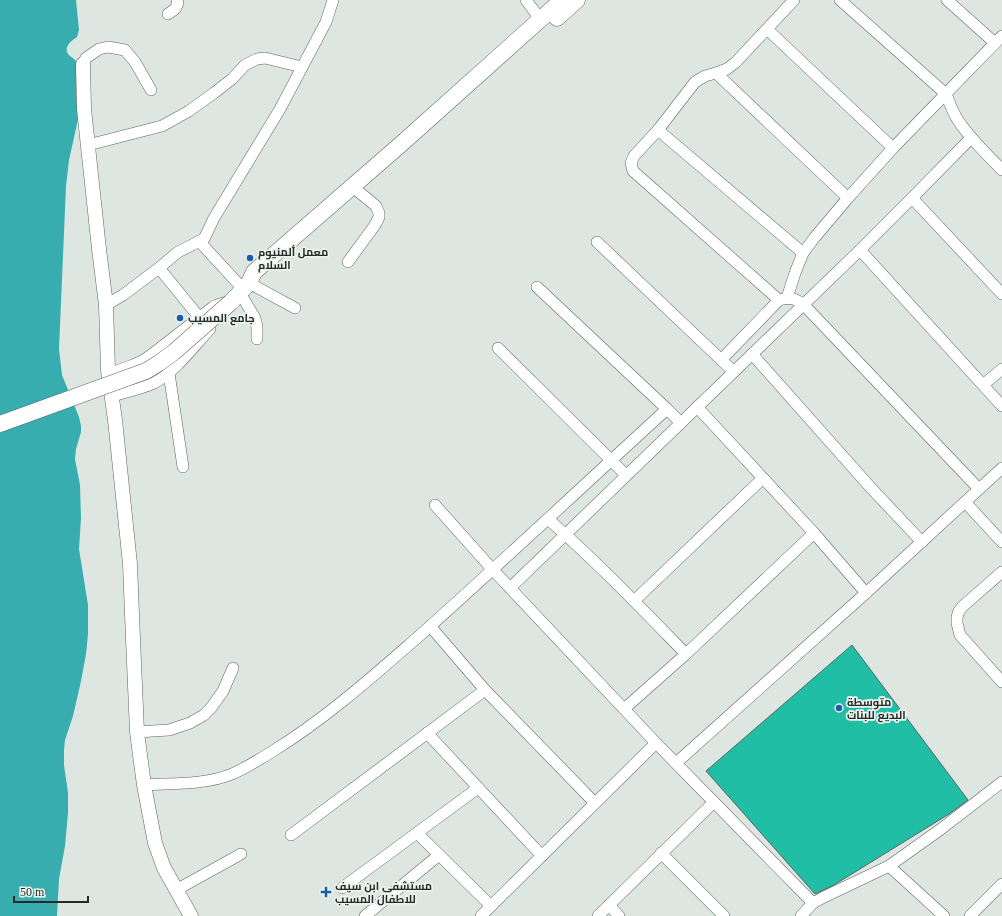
<svg xmlns="http://www.w3.org/2000/svg" width="1002" height="916" font-family="'Times New Roman',Cairo,serif">
<style>
.water{fill:#37adaf}
.building{fill:#20bea4;stroke:#5c6461}
.lines{fill:none;stroke-linecap:round;stroke-linejoin:round}
.minor-casing{stroke:#5d6460;stroke-width:12}
.tertiary-casing{stroke:#5d6460;stroke-width:15}
.secondary-casing{stroke:#5d6460;stroke-width:17}
.minor{stroke:#fff;stroke-width:11}
.tertiary{stroke:#fff;stroke-width:14}
.secondary{stroke:#fff;stroke-width:16}
.secondary-bridge-casing{stroke:#5d6460;stroke-width:17;stroke-linecap:butt}
.secondary-bridge{stroke:#fff;stroke-width:16}
.poi-dot{fill:#195dad;stroke:#ebf3ee;stroke-width:1.5}
.labels{text-anchor:middle;stroke-width:3.5;stroke-linejoin:round;paint-order:stroke}
.poi-label{font-size:11px;font-weight:bold;fill:#272a28;stroke:#ebf3ee;text-anchor:start}
</style>
<rect width="100%" height="100%" fill="#dee6e1"/>
<!-- water -->
<path class="water" d="M0,0H76L79,30L77,37C70,41 62,49 70,56C74,59 75,59 77,63L79,115L69,160L66,186L59,349L62,375L79,417L81,426V432L76,449L75,459L80,485L81,518L79,549L88,605V634L86,654L81,681L73,716L65,740L64,750V765L68,793V813L65,846L59,879L57,916H0Z"/>
<!-- building -->
<polygon class="building" points="852,645 968,800 949,814 834,885 815,894 706,771"/>
<g class="lines">
<!-- minor casing -->
<g class="minor-casing">
<g id="minor">
<polyline points="526,0 540,19"/>
<path d="M840,0L946,94C949,102 952,110 956,117C968,137 986,153 1002,170"/>
<polyline points="947,0 995,43"/>
<polyline points="168,14 175,9 178,3 177,0"/>
<polyline points="768,30 893,148"/>
<polyline points="83,64 86,58 99,49 108,47 125,50 135,62 151,90"/>
<polyline points="716,73 848,198"/>
<polyline points="658,130 803,253"/>
<polyline points="88,145 162,126 189,111 214,93 232,79 245,65 257,59 265,58 302,67"/>
<polyline points="912,198 1002,294"/>
<polyline points="199,241 243,289"/>
<polyline points="597,242 734,372"/>
<polyline points="860,250 1002,406"/>
<polyline points="348,262 375,225 379,217 379,213 376,206 359,192"/>
<polyline points="159,268 199,317"/>
<polyline points="249,283 295,308"/>
<polyline points="537,287 667,409"/>
<polyline points="240,293 255,318 257,327 257,339"/>
<polyline points="787,298 795,273 803,253 815,237 848,198 893,148 1002,36"/>
<polyline points="779,300 633,171 631,163 634,156 658,130 695,82 705,76 716,73 727,69 736,62 794,0"/>
<polyline points="106,305 123,295 159,268 178,252 204,239 214,218 280,109 326,22 333,0"/>
<polyline points="498,348 626,475"/>
<polyline points="752,354 871,488 922,542"/>
<path d="M721,360L779,300C790,297 794,298 803,304L979,489"/>
<polyline points="169,373 183,467"/>
<polyline points="109,374 133,365 144,360 151,355 213,307 217,305 227,302"/>
<polyline points="983,385 1002,369"/>
<path d="M112,396C126,392 141,389 154,383C174,373 194,346 210,329"/>
<polyline points="697,407 814,533 866,593"/>
<polyline points="965,502 1002,542"/>
<polyline points="435,505 493,570 510,588 656,743 813,903"/>
<path d="M548,519C596,561 641,608 686,654"/>
<polyline points="1002,572 963,606 959,611 957,617 957,623 960,635 1002,682"/>
<polyline points="510,588 860,250 912,198 971,138"/>
<polyline points="634,601 763,478"/>
<polyline points="430,626 485,690 595,803"/>
<polyline points="624,709 686,654 814,533"/>
<polyline points="137,732 169,730 190,723 204,715 211,708 223,691 233,668"/>
<polyline points="427,733 542,856"/>
<polyline points="676,763 866,593 1002,468"/>
<path d="M144,785C173,783 205,785 232,774C246,768 260,759 273,751C325,719 372,677 418,637C502,562 584,485 667,409L681,423"/>
<polyline points="417,833 491,906"/>
<polyline points="291,835 485,690"/>
<polyline points="661,853 724,916"/>
<polyline points="889,866 944,916"/>
<polyline points="342,888 478,788"/>
<polyline points="176,890 241,854"/>
<polyline points="609,905 619,916"/>
<polyline points="365,916 439,855"/>
<polyline points="481,916 656,743"/>
<polyline points="598,916 714,802"/>
<polyline points="801,916 813,903 824,897 889,866 941,829 1002,782"/>
<polyline points="970,916 1002,884"/>
</g>
</g>
<!-- tertiary casing -->
<g class="tertiary-casing">
<polyline id="tertiary" points="83,64 84,109 99,249 106,305 108,370 115,420 130,564 133,639 137,732 144,785 155,843 164,868 191,916"/>
</g>
<!-- secondary casing -->
<g class="secondary-casing">
<g id="secondary">
<polyline points="557,18 577,0"/>
<polyline points="231,302 249,283 254,272 400,145 562,0"/>
</g>
</g>
<!-- minor -->
<use href="#minor" class="minor"/>
<!-- tertiary -->
<use href="#tertiary" class="tertiary"/>
<!-- secondary -->
<use href="#secondary" class="secondary"/>
<!-- secondary-bridge casing -->
<g class="secondary-bridge-casing">
<polyline id="secondary-bridge" points="0,424 146,371 159,363 174,352 231,302"/>
</g>
<!-- secondary-bridge -->
<use href="#secondary-bridge" class="secondary-bridge"/>
</g>
<!-- markers -->
<g class="poi-dot">
<circle cx="250" cy="258" r="4"/>
<circle cx="180" cy="318" r="4"/>
<circle cx="839" cy="708" r="4"/>
<path d="M324 886h4v4h4v4h-4v4h-4v-4h-4v-4h4z"/>
</g>
<g class="labels">
<!-- poi labels -->
<g class="poi-label">
<text x="258" y="256">معمل ألمنيوم<tspan x="258" dy="13">السلام</tspan></text>
<text x="188" y="322">جامع المسيب</text>
<text x="847" y="706">متوسطة<tspan x="847" dy="13">البديع للبنات</tspan></text>
<text x="335" y="890">مستشفى ابن سيف<tspan x="335" dy="13">للاطفال المسيب</tspan></text>
</g>
</g>
<!-- scale -->
<path d="M14 896v6h74v-6" fill="none" stroke="#272a28" stroke-width="2"/>
<text x="20" y="896" font-size="12" fill="#272a28" stroke="#ebf3ee" stroke-width="3" paint-order="stroke">50 m</text>
</svg>
